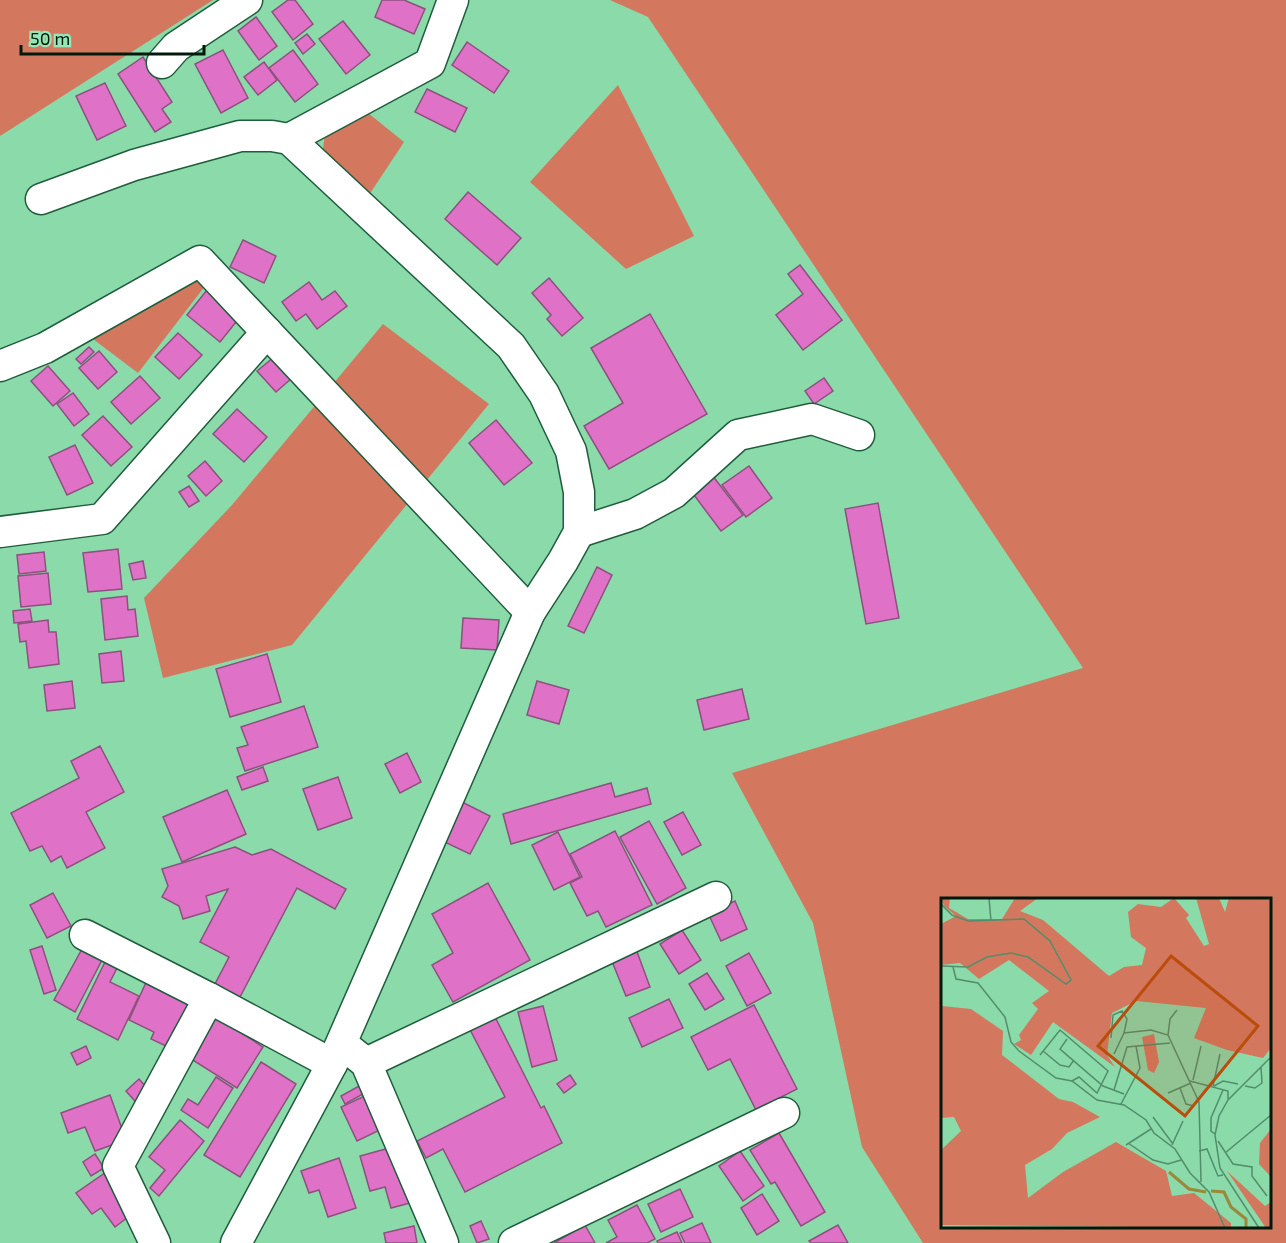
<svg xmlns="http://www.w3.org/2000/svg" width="1286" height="1243" font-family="'Exo 2',sans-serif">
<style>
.green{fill:#d3785e;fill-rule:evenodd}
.building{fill:#df72c6;stroke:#8e507f;stroke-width:1.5}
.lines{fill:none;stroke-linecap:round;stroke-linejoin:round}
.minor-casing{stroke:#205d3d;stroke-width:33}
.minor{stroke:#fff;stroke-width:30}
.inset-river{fill:none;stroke:#9a893a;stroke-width:3}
.inset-road{fill:none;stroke:#538d6a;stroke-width:1.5}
.view{fill:#ba4c0c;fill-opacity:0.15;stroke:#ba4c0c;stroke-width:3}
.inset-edge{fill:none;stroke:#01190b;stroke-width:3}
</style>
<rect width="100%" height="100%" fill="#8adaaa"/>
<!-- green -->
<g class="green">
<polygon points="0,0 213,0 0,136"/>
<path d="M610,0H1286V1243H923L862,1147L813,923L732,773L1083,668L648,17ZM942,900H1270V1226H942Z"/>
<polygon points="618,85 694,236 626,269 530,182"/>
<polygon points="368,113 404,142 369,195 322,156 325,134"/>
<polygon points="195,277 205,286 138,373 89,336"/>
<polygon points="383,324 489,404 292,645 163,678 144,598 232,505"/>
</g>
<!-- building -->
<g class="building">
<polygon points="288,0 295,0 313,24 293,40 272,12"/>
<polygon points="382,0 404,0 425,9 414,34 375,17"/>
<polygon points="256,17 277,46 259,60 238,31"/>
<polygon points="343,21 370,55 346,74 319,39"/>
<polygon points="307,34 315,44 303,54 295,43"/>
<polygon points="467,42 509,71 494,93 452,65"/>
<polygon points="223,50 248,98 221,113 195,64"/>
<polygon points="293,50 318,84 295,102 269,68"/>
<polygon points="143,57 172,102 162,109 171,122 155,132 118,74"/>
<polygon points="264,62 277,80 258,95 244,77"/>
<polygon points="105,83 126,126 97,140 76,96"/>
<polygon points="427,89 467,108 455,132 415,112"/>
<polygon points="468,192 521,238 497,265 445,219"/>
<polygon points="243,240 276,256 264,283 230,267"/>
<polygon points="800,265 842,320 803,350 776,315 803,294 788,274"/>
<polygon points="549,278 583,318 562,336 547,319 551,315 532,293"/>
<polygon points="309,282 322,300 335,291 347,306 317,329 306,314 296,321 282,302"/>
<polygon points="207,290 240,317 220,342 187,315"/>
<polygon points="650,314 707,414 609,469 584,426 623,403 591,348"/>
<polygon points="178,333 202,355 179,379 155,357"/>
<polygon points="89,347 94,352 81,364 76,359"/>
<polygon points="99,351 117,372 98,389 79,368"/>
<polygon points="274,357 292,378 276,392 257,371"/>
<polygon points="48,366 70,391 53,406 31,381"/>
<polygon points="140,376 160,398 131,424 111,402"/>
<polygon points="824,378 833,391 814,404 805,391"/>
<polygon points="73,393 89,414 74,426 57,404"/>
<polygon points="237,409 267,437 244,462 213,434"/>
<polygon points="103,416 132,447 111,466 82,435"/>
<polygon points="496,420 532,463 504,485 469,443"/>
<polygon points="75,445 93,483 67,495 49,457"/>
<polygon points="205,461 222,481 206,496 188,476"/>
<polygon points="749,466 772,498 746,517 722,485"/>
<polygon points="712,475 743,515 721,531 691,491"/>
<polygon points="189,486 199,501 189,507 179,492"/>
<polygon points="878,503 899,618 866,624 845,509"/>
<polygon points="118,549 122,589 88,592 83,553"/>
<polygon points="44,552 46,571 19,574 17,555"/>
<polygon points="143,561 146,578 133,580 129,564"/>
<polygon points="597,567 612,575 584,633 568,626"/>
<polygon points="48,573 51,604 21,607 18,576"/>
<polygon points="127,596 128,610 135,609 138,636 105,640 101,599"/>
<polygon points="30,609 32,621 14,623 13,611"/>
<polygon points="463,618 499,620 497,650 461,648"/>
<polygon points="48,620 49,632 56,632 59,664 29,668 26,641 20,642 18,624"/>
<polygon points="121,651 124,681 102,683 99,654"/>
<polygon points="267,654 281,702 230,717 216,669"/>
<polygon points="72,681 75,708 47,711 44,685"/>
<polygon points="537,681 569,690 559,724 527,715"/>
<polygon points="742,689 749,719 704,730 697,700"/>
<polygon points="304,706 318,747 245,771 237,748 248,745 241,727"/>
<polygon points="100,746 124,792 86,812 105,848 67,868 61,856 51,862 42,846 30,851 11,813 79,778 71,761"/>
<polygon points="407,753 421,782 400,793 385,764"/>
<polygon points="263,767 268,781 242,790 237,777"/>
<polygon points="338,777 352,818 318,830 303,789"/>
<polygon points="611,783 615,797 647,788 651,804 511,844 503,814"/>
<polygon points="227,790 246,834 182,862 163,817"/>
<polygon points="454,798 490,816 470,854 434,837"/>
<polygon points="683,812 701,845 682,855 664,822"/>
<polygon points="649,821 686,888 657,904 620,837"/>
<polygon points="615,831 652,905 606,927 598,911 587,916 570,883 582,877 570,854"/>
<polygon points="558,832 580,877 554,890 532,845"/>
<polygon points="235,847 252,855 271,849 346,889 335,909 297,888 240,997 215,984 229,957 200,942 228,889 206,896 210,911 183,919 179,906 162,897 168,886 162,869"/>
<polygon points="488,883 530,960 453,1002 432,965 453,953 432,914"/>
<polygon points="53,893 71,926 47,938 30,905"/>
<polygon points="735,901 747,929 721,941 708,913"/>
<polygon points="682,930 701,960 679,974 660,944"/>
<polygon points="42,946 56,990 44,994 30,950"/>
<polygon points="82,949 102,960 75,1012 54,1000"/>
<polygon points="636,949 650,987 626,996 611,959"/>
<polygon points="749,953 771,993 747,1006 726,966"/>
<polygon points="108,956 120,962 110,982 139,996 118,1040 77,1019"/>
<polygon points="707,973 724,999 705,1010 689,984"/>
<polygon points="148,978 191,999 168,1047 151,1039 154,1032 129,1020"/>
<polygon points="669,999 683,1028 642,1047 629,1018"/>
<polygon points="754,1005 797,1089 756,1110 730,1059 708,1070 691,1037"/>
<polygon points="543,1006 557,1060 532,1067 518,1012"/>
<polygon points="490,1007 541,1108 544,1106 562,1143 465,1192 443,1149 426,1158 417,1141 505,1097 465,1020"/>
<polygon points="214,1015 263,1047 237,1088 188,1057"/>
<polygon points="86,1046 91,1058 77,1065 71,1053"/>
<polygon points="261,1062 296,1084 240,1177 204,1155"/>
<polygon points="570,1075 576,1084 564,1093 557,1084"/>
<polygon points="216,1077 233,1088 208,1128 181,1110 188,1099 198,1105"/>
<polygon points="139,1079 154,1096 141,1108 126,1091"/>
<polygon points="359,1086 363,1094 345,1104 341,1096"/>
<polygon points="110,1095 126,1140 95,1151 85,1127 68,1133 61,1113"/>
<polygon points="367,1095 384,1128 357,1141 341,1107"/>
<polygon points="180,1120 204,1141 159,1196 150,1188 165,1170 149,1157"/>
<polygon points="779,1133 825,1212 801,1226 775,1182 771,1184 750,1150"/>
<polygon points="393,1147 410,1203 391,1208 385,1187 370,1191 360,1156"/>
<polygon points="740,1151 764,1186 743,1201 719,1166"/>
<polygon points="95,1154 104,1168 91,1176 83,1162"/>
<polygon points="339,1158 356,1208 328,1217 319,1190 309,1193 301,1171"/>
<polygon points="112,1168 141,1207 115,1227 101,1208 92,1214 76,1193"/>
<polygon points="680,1189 693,1217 661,1232 648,1204"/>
<polygon points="762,1194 779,1221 757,1235 741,1208"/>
<polygon points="637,1205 655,1239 647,1243 606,1243 617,1237 608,1220"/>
<polygon points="481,1221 489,1239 477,1243 470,1226"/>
<polygon points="702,1223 711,1243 685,1243 680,1233"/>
<polygon points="585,1225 595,1243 554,1243"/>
<polygon points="838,1225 848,1243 811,1243 809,1241"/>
<polygon points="414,1226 417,1243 386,1243 384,1233"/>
<polygon points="677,1232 682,1243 658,1243 657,1241"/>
</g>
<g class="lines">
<!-- minor casing -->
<g class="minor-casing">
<g id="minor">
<polyline points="162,63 176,47 247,0"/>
<polyline points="289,139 430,63 453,0"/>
<polyline points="41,199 134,165 240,136 272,136 289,139 511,346 544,394 571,451 579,492 579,532 563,561 530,612 332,1064 236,1243"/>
<polyline points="0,366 45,348 200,261 530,612"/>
<polyline points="0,532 102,519 267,332"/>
<polyline points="579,532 635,514 674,493 738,435 812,419 859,435"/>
<polyline points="85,935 209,998 332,1064"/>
<polyline points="351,1051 366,1063 443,1243"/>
<polyline points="366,1063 716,897"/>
<polyline points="155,1243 118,1166 209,998"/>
<polyline points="514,1243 784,1113"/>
</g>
</g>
<!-- minor -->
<use href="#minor" class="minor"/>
</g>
<!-- overview -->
<g transform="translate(941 898)">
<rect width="330" height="330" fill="#8adaaa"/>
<path d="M0,0H9L8,10L27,21H61L74,0H97L79,13L102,22L168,78L183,69L201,67L205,50L190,39L187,14L197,6L220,9L233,0L248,17L245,20L263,48L268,46L255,0H278L284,14L288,0H330V150L322,160L286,152L253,140L265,110L195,103L171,115L166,157L174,169L112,124L90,157L73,146L80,142L78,137L97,111L91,105L108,93L68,62L38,81L19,65L0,67V26L15,18L3,8ZM0,99L1,108L30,111L62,133L61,157L118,201L132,204L159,219L126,235L111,251L84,267L87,300L122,274L175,244L225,273L231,298L253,295L290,325V330L0,327V252L20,233L13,219L0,220ZM213,136L218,164L213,175L207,172L201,139ZM330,231V279L318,266L319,245ZM286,273L324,308L330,304V330H325Z" fill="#d3785e"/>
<path class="inset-river" d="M228,274L248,291L265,294M270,293L283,294L290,309L305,321V330"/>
<path class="inset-road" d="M48,0L50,23M0,6L11,17L27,23L83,21L109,43L130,82L125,86L87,59L70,55L46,59L27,69L0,68M12,69L15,81L37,85L64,119L70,144L78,153L115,180L131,183L156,202L183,207L205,222L213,235L234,251L249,275L268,294L284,330M227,137L229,121L236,112M170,140L172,117L181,113L186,121L183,135M126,141L119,151L162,188L183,196M102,153L119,167L128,169L133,162M173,156L183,135L210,132L227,137L258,204L260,284M99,157L119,132L167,173L156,195L138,179L131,183M252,182L260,148M249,183L287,193V201M272,188L279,156M273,188L282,183L297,186M304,188L314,190L321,185L320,169M239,190L245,206L253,208M173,192L186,149L229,145M227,195L250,185M180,206L199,170L195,148M212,219L232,246M274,236L270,233V220L282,192M277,243L292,266L311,269V278L326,298M187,245L212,262L227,266L240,262M185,247L210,231M231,247L242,223M258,253L266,251L277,278L282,277M284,255L330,217M318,330L279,270L274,237L278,218L287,202L330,159"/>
<path class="view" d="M230,58L317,128L244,218L157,148Z"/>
<rect width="330" height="330" class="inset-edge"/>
</g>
<!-- scale -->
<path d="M21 45v9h183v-9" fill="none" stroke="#01190b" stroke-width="3"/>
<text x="30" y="45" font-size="18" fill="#01190b" stroke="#97e7b6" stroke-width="4.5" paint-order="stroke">50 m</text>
</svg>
